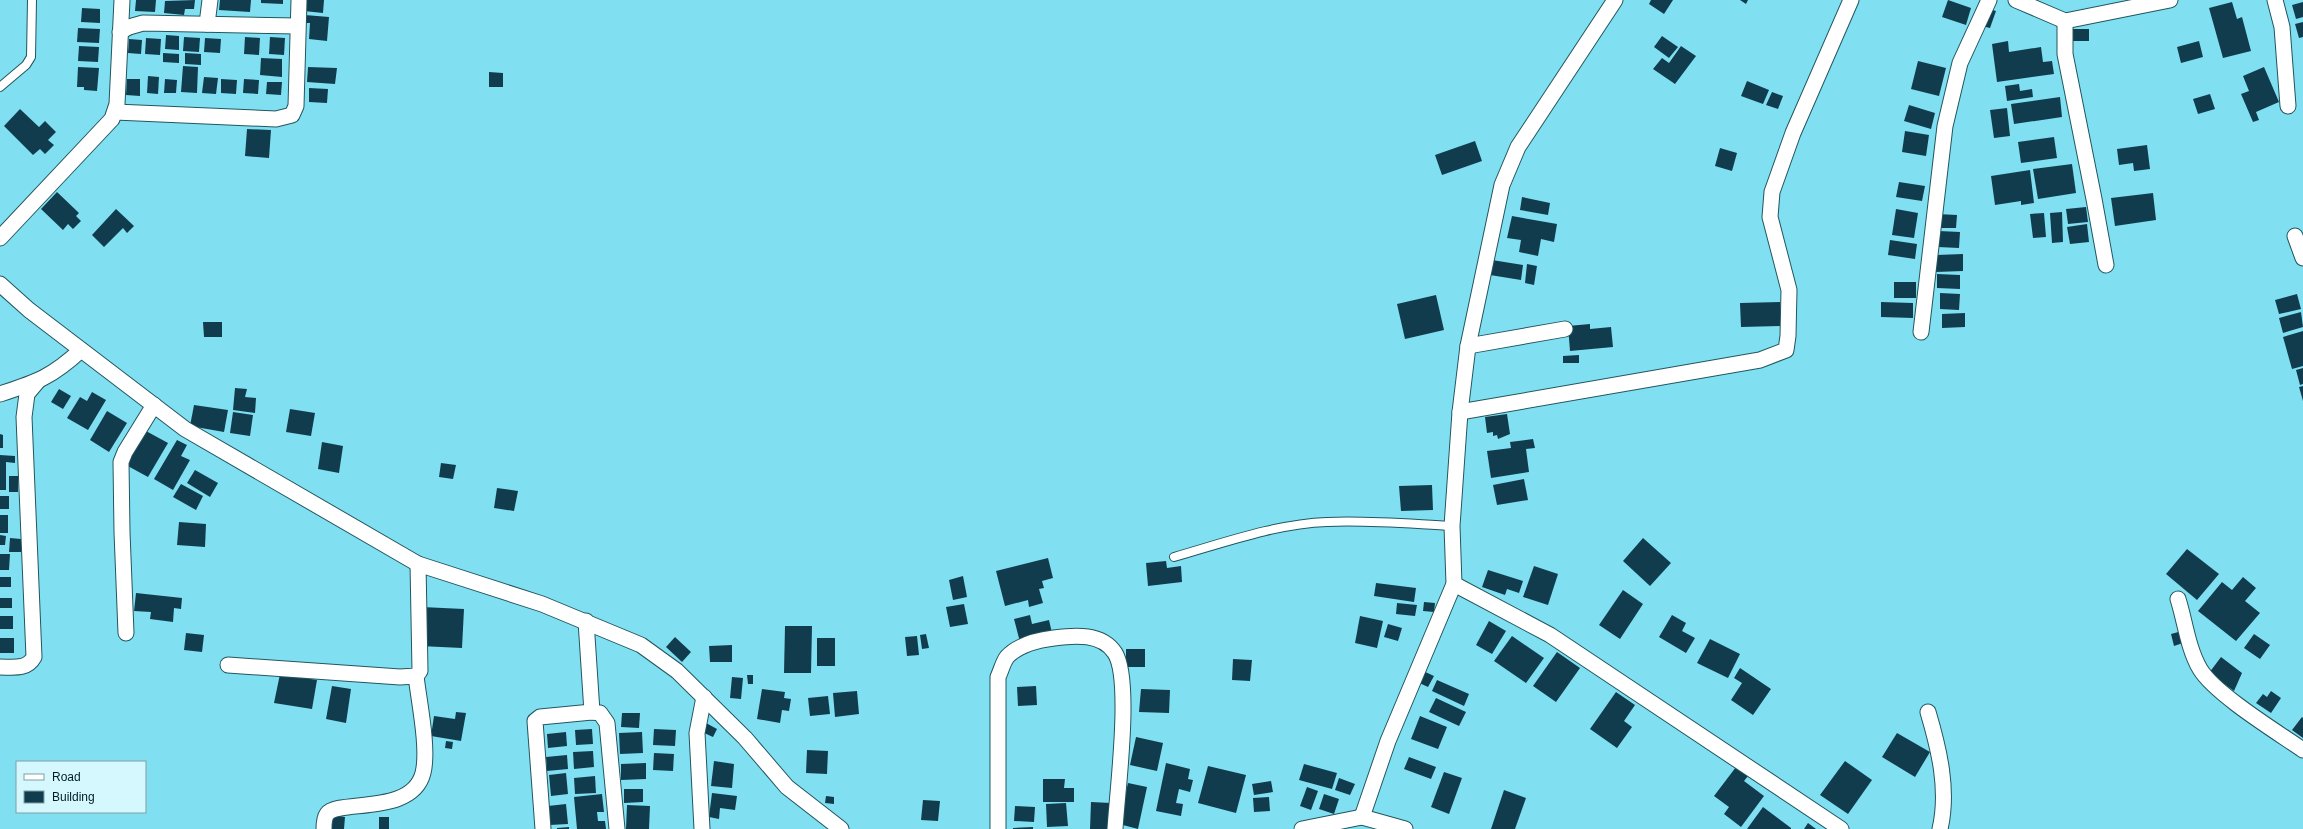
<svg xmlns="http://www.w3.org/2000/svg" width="2303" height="829" font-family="Arial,sans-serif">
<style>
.building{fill:#113c4e}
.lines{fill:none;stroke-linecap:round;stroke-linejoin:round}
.lane-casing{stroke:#22565f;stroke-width:10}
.street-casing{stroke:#22565f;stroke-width:17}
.lane{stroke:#fff;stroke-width:8}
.street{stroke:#fff;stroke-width:15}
</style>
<rect width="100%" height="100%" fill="#80e0f2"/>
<!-- building -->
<g class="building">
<polygon points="136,0 156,0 155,12 135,11"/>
<polygon points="195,0 194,9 185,9 184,15 164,13 165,1"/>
<polygon points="220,0 251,0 250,12 219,10"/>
<polygon points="261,0 283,0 283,4 261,3"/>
<polygon points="304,0 324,0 323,13 304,11"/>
<polygon points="1651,0 1673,0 1664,14 1649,4"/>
<polygon points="1740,0 1748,0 1746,4"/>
<polygon points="1948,0 1971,8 1966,25 1942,17"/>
<polygon points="2232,2 2237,19 2242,17 2251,51 2223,58 2209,8"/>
<polygon points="2303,2 2303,17 2296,19 2292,5"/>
<polygon points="82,8 100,9 100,23 81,22"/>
<polygon points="1989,9 1996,11 1990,28 1982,26"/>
<polygon points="305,15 329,17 327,41 309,39 310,23 304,23"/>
<polygon points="2303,22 2303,37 2299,38 2295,24"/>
<polygon points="78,28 100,29 99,43 77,42"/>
<rect x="2071" y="29" width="18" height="12"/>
<polygon points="166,35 179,36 179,50 165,49"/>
<polygon points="1662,36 1678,47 1669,58 1654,47"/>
<polygon points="184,37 200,38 199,52 183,51"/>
<polygon points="245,37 260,38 259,55 244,54"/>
<polygon points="270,37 285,38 284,55 269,54"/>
<polygon points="146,38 161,39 160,55 145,54"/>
<polygon points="205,38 221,39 220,53 204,52"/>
<polygon points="129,39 142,40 141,54 128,53"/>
<polygon points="2008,41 2009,52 2041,47 2043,62 2052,61 2054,74 1997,82 1992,44"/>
<polygon points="2199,41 2203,57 2181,63 2177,47"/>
<polygon points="79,46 99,47 98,62 78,61"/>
<polygon points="1681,46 1696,56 1675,84 1653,69 1662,58 1669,63"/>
<polygon points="163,53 179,54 179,63 163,62"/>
<polygon points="185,53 201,54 201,65 185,64"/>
<polygon points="261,58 282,59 282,77 260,75"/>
<polygon points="1918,61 1946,68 1939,96 1911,89"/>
<polygon points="183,66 198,67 197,93 181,92"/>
<polygon points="78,67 99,68 97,91 84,90 84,87 77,87"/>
<polygon points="308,67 337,68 335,84 307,82"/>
<polygon points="2264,67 2279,102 2256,112 2259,120 2253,122 2241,94 2249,91 2243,76"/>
<polygon points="489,72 503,73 503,87 489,87"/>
<polygon points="148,76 159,77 158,94 147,93"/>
<polygon points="204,77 218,78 216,94 202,93"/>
<polygon points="127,79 140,79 140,96 126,95"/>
<polygon points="165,79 177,80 176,93 164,93"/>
<polygon points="221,79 237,80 236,94 221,93"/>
<polygon points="244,79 259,80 258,94 243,93"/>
<polygon points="1747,81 1769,90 1763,104 1741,96"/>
<polygon points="267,82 282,82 281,95 266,94"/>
<polygon points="2019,84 2020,91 2032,89 2033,97 2007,101 2005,86"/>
<polygon points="309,88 328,89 327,103 309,102"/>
<polygon points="1772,92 1783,96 1778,109 1766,105"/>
<polygon points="2210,94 2215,109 2198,114 2193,99"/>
<polygon points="2060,97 2062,117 2014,124 2011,104"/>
<polygon points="1909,105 1935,113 1931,129 1904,121"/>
<polygon points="2007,108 2010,136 1994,138 1990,110"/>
<polygon points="20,109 39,127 45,121 56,132 48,140 54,145 45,154 40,149 33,155 4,126"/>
<polygon points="247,129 271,130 269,158 245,156"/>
<polygon points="1905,131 1929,135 1926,156 1902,152"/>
<polygon points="2054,137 2057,158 2021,163 2018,142"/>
<polygon points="1475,141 1482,161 1442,175 1435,155"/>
<polygon points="2147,145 2150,169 2134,171 2133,163 2119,165 2117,149"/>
<polygon points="1720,148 1737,153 1732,171 1715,166"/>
<polygon points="2072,164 2076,193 2038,199 2033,169"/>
<polygon points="2030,170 2034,203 2021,205 2021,201 1995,205 1991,176"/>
<polygon points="1899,182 1925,186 1922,201 1896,197"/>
<polygon points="57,192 79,213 76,216 81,221 73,229 68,224 63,230 41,209"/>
<polygon points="2153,193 2156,220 2115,226 2111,198"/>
<polygon points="1522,197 1550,203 1548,215 1520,210"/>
<polygon points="2086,207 2088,222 2068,224 2066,209"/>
<polygon points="116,209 134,226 127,233 123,228 104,247 92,235"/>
<polygon points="1896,209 1918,213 1914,238 1892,235"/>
<polygon points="2062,212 2063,242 2052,243 2050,213"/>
<polygon points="2044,213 2046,237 2033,238 2030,214"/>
<polygon points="1937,214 1957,215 1956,228 1937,228"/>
<polygon points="1512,216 1557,224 1554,242 1541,239 1538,256 1519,252 1521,240 1507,238"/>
<polygon points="2087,224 2089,242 2070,244 2067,227"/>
<polygon points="1939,231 1960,232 1959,248 1938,247"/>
<polygon points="1890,240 1917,244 1915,259 1888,255"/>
<polygon points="1963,254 1963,271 1936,272 1936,255"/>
<polygon points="1492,260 1523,265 1521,280 1490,275"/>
<polygon points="1527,264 1537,266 1534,285 1525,283"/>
<polygon points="1937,274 1960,275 1960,289 1937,288"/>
<rect x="1894" y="282" width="22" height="16"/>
<polygon points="1940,293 1960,294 1959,310 1940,309"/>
<polygon points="2297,294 2301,309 2279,314 2275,300"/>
<polygon points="1436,295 1444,330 1405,339 1397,304"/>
<polygon points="1780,302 1781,326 1741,327 1740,303"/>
<polygon points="1881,302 1913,303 1913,318 1881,317"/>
<polygon points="2301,312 2303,327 2283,333 2279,318"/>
<polygon points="1965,313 1965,327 1942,328 1942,314"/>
<polygon points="203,322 222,322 222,337 204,337"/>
<polygon points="1590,324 1590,329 1611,327 1613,347 1570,351 1568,326"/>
<polygon points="2303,331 2303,366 2292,369 2283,337"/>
<polygon points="1579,355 1579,363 1563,363 1563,356"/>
<polygon points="2303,368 2303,384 2300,385 2296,370"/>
<polygon points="2303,386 2303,401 2299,387"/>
<polygon points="235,388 247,389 245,397 256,398 255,413 233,410"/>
<polygon points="59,389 71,396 63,409 51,402"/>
<polygon points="92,392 106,400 88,430 67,418 80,397 87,401"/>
<polygon points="194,405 228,410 224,432 190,426"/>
<polygon points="290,409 315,413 311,436 286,432"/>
<polygon points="107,411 127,423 109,452 90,440"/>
<polygon points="233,412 253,415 250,436 230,433"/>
<polygon points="1507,414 1510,434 1498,439 1497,435 1493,436 1493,432 1487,433 1485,417"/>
<polygon points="146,431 168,443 148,477 126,465"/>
<polygon points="0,434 3,435 3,448 0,448"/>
<polygon points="1533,439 1535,448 1526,449 1529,472 1491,478 1487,451 1511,448 1510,442"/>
<polygon points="177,440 187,445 181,456 190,460 173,490 154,479"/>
<polygon points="322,442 343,446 339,473 318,469"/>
<polygon points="0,455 15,456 15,463 6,462 6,490 0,490"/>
<polygon points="441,463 456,465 453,479 439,477"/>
<polygon points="195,470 218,483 210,497 187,483"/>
<rect x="9" y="476" width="9" height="16"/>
<polygon points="1524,479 1528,500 1497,505 1493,485"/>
<polygon points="181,484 203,496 196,510 173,497"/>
<polygon points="1432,485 1433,510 1401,511 1399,486"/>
<polygon points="497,488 518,491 514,511 494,508"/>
<rect x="0" y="496" width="9" height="13"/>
<rect x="0" y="515" width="8" height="18"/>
<polygon points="179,522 206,524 205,547 177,545"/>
<polygon points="0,535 6,536 5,545 0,545"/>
<polygon points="10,538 21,539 21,552 9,552"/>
<polygon points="1643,538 1671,563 1650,586 1623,561"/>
<polygon points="2187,549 2219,574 2197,600 2166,574"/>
<polygon points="0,554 10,554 9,570 0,570"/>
<polygon points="1048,558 1053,578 1042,581 1044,588 1039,589 1043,603 1029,607 1028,600 1005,606 996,571"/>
<polygon points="1166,561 1167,568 1181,566 1182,582 1148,586 1146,563"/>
<polygon points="1534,566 1558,574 1548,605 1523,597"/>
<polygon points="1488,570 1523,581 1519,593 1507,589 1505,595 1482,587"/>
<polygon points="963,576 967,597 953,600 949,580"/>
<rect x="0" y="577" width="11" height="10"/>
<polygon points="2243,577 2256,588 2245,601 2260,613 2236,641 2198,611 2222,582 2232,590"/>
<polygon points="1376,583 1416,588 1414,602 1374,596"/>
<polygon points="1623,590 1643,604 1620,639 1599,625"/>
<polygon points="136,593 182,598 181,609 174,608 173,622 150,619 151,612 134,611"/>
<rect x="0" y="598" width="12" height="10"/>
<polygon points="1424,602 1435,603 1434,612 1423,611"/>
<polygon points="1397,603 1417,605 1415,616 1396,614"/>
<polygon points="964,604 968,624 950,627 946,607"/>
<polygon points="422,607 464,609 462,648 420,646"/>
<polygon points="1030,615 1032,624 1049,620 1052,633 1020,642 1014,619"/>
<polygon points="1672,615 1686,623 1682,631 1695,638 1686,653 1659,637"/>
<rect x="0" y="616" width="13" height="13"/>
<polygon points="1360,616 1383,621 1377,648 1355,643"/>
<polygon points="1489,621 1506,631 1492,654 1476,645"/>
<polygon points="1388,624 1402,628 1398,641 1384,637"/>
<polygon points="785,626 812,626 811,673 784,673"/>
<polygon points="2182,631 2186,642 2174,646 2171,634"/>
<polygon points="186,633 204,635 202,652 184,650"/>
<polygon points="926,634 929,648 922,649 920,635"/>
<polygon points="2254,634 2270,645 2260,659 2244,648"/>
<polygon points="917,636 919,655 907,656 905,637"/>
<polygon points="1512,636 1544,658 1526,683 1494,661"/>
<polygon points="675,637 691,652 682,662 666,647"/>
<rect x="0" y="638" width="14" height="15"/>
<rect x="817" y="638" width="18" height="28"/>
<polygon points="1710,639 1740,654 1728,678 1697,663"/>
<polygon points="732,645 732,662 710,662 709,646"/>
<rect x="1126" y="649" width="19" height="18"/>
<polygon points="1557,652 1580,668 1556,702 1533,686"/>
<polygon points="2221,657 2242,673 2234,691 2209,673"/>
<polygon points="1233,659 1252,660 1250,681 1232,680"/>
<polygon points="1740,668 1771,689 1753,715 1731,700 1742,683 1734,678"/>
<polygon points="1421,670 1434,676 1428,687 1415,681"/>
<polygon points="280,674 317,680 312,709 274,703"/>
<polygon points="747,675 753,675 753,684 748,684"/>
<polygon points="732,677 743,678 741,699 730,698"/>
<polygon points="1437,680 1469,694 1464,706 1432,691"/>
<polygon points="332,686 351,689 346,723 326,719"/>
<polygon points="1036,686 1037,705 1018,706 1017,687"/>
<polygon points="762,689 785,692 784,698 791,699 789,711 782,710 780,723 757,719"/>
<polygon points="1141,689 1170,690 1169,713 1139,712"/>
<polygon points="857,691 859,714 835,717 833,693"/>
<polygon points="2271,691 2281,698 2271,713 2256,703 2263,694 2267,697"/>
<polygon points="1616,692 1635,705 1624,721 1632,727 1617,748 1590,729"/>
<polygon points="828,696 830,714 810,716 808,698"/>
<polygon points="1436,698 1466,712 1459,726 1429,712"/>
<polygon points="456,712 466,713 461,741 431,736 434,716 455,719"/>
<polygon points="622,713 640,713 639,728 621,727"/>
<polygon points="1420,716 1447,727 1438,749 1411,739"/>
<polygon points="2302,717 2303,718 2303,738 2292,730"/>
<polygon points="706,723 717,729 713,737 702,732"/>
<polygon points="592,729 593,744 576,745 575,730"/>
<polygon points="654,729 676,730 675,746 653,745"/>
<polygon points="566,732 567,746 548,748 547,734"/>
<polygon points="642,732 643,753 620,754 619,733"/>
<polygon points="1897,733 1930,752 1915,777 1882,757"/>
<polygon points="1136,737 1163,743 1157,771 1130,765"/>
<polygon points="446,741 453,742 452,749 445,748"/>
<polygon points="807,750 828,751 827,774 806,773"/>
<polygon points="593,751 594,767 574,769 573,752"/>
<polygon points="654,753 674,754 673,771 653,770"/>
<polygon points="567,755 568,769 547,771 546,757"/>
<polygon points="1409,757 1436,767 1431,779 1404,769"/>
<polygon points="714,761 734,764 732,788 711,786"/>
<polygon points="1845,761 1872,780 1848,814 1820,795"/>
<polygon points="646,763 646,779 621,780 621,764"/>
<polygon points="1166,763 1190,769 1188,779 1193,780 1190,792 1179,789 1176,803 1183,804 1181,816 1156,811"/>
<polygon points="1304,764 1337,773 1332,789 1299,780"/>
<polygon points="1208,766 1246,775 1236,813 1198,803"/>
<polygon points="1736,767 1748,776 1744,781 1764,796 1741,827 1724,814 1729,807 1714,796"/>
<polygon points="1444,772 1462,778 1449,814 1431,807"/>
<polygon points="566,773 568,794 551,796 549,775"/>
<polygon points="595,776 596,793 575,794 574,778"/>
<polygon points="1339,778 1355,784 1350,795 1335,790"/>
<polygon points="1043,779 1065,779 1064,788 1074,788 1074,802 1043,802"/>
<polygon points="1271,781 1273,792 1254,795 1252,784"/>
<polygon points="1128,783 1147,787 1138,829 1119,824"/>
<polygon points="1307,787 1318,791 1311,810 1300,806"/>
<polygon points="624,789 643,789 643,802 624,803"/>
<polygon points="1504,790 1526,798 1515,829 1491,829"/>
<polygon points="712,793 737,796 735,810 720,808 719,819 709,817"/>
<polygon points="602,794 604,812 597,812 598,821 605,821 606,829 577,829 574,797"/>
<polygon points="1324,794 1339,799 1334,814 1319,809"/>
<polygon points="826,796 834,797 834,804 825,803"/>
<polygon points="1269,797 1270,811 1254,812 1253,798"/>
<polygon points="923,800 940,801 938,821 921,820"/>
<polygon points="1091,802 1111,803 1110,829 1090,829"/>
<polygon points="1066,803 1068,826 1047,827 1046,804"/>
<polygon points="566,804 568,824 550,825 548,806"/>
<polygon points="627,805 650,806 649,829 626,829"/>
<polygon points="1015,806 1035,807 1034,822 1014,821"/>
<polygon points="1763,807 1791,828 1791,829 1747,829"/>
<polygon points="334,815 345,817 344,829 331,829"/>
<rect x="379" y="817" width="10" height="12"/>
<polygon points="1808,823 1816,829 1804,829"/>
<polygon points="569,827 569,829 557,829 557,828"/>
<polygon points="1033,827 1033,829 1013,829 1013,828"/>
</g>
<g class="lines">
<!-- lane casing -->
<g class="lane-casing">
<g id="lane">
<polyline points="0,87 26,65 31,57 32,0"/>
<path d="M1174,557C1223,543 1275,524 1327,522C1368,520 1411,524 1452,526"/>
</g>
</g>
<!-- street casing -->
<g class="street-casing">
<g id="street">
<polyline points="2016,0 2065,21 2170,0"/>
<polyline points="2275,0 2282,27 2288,106"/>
<polyline points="2065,21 2065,54 2094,199 2106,265"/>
<polyline points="207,24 210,0"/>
<polyline points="120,32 129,27 143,23 297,26"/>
<polyline points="115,112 276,119 292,115 296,106 299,0"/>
<polyline points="2295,236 2303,258"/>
<polyline points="0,238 112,119 117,104 122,0"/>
<polyline points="0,284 29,310 185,429 418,564 542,604 641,645 677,671 745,738 787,787 841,829"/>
<polyline points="1921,332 1945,126 1960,63 1989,0"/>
<polyline points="1468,346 1565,329"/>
<path d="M0,394C37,382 52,377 81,350"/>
<polyline points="1460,412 1760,360 1786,350 1788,336 1789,290 1770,217 1772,192 1793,133 1851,0"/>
<polyline points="1454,584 1550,635 1841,829"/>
<path d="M2178,599C2185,621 2188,649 2200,669C2215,694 2277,732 2303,750"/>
<polyline points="586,621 592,712 600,713 607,723 617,829"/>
<polyline points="126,633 122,532 121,462 125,452 154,405"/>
<polyline points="228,665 400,677 416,676 420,671 418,564"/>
<path d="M0,667C13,667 27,670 34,657L24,417L27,394L38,381"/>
<path d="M1928,712C1939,749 1949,790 1940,829"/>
<path d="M324,829C324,824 324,818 327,814C338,799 412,816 423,773C429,749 419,702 416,676"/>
<polyline points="543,829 535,721 540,717 592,712"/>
<polyline points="702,829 697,733 704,697"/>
<path d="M998,829V677C1001,671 1003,662 1007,657C1018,645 1038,640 1054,638C1075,635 1102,633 1115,653C1132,680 1117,794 1115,829"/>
<polyline points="1302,829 1362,817"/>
<polyline points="1405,829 1362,817 1388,741 1454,584 1452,526 1460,412 1468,346 1502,185 1518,147 1615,0"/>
</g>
</g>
<!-- lane -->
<use href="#lane" class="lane"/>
<!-- street -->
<use href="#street" class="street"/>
</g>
<!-- legend -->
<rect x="16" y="761" width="130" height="52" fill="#d4f8fe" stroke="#7fa0a6"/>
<rect x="24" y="774" width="20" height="6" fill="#ffffff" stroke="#7fa0a6"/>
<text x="52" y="781" font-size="12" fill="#001d22">Road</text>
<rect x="24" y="791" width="20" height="12" fill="#113c4e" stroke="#7fa0a6"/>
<text x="52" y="801" font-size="12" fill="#001d22">Building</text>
</svg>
